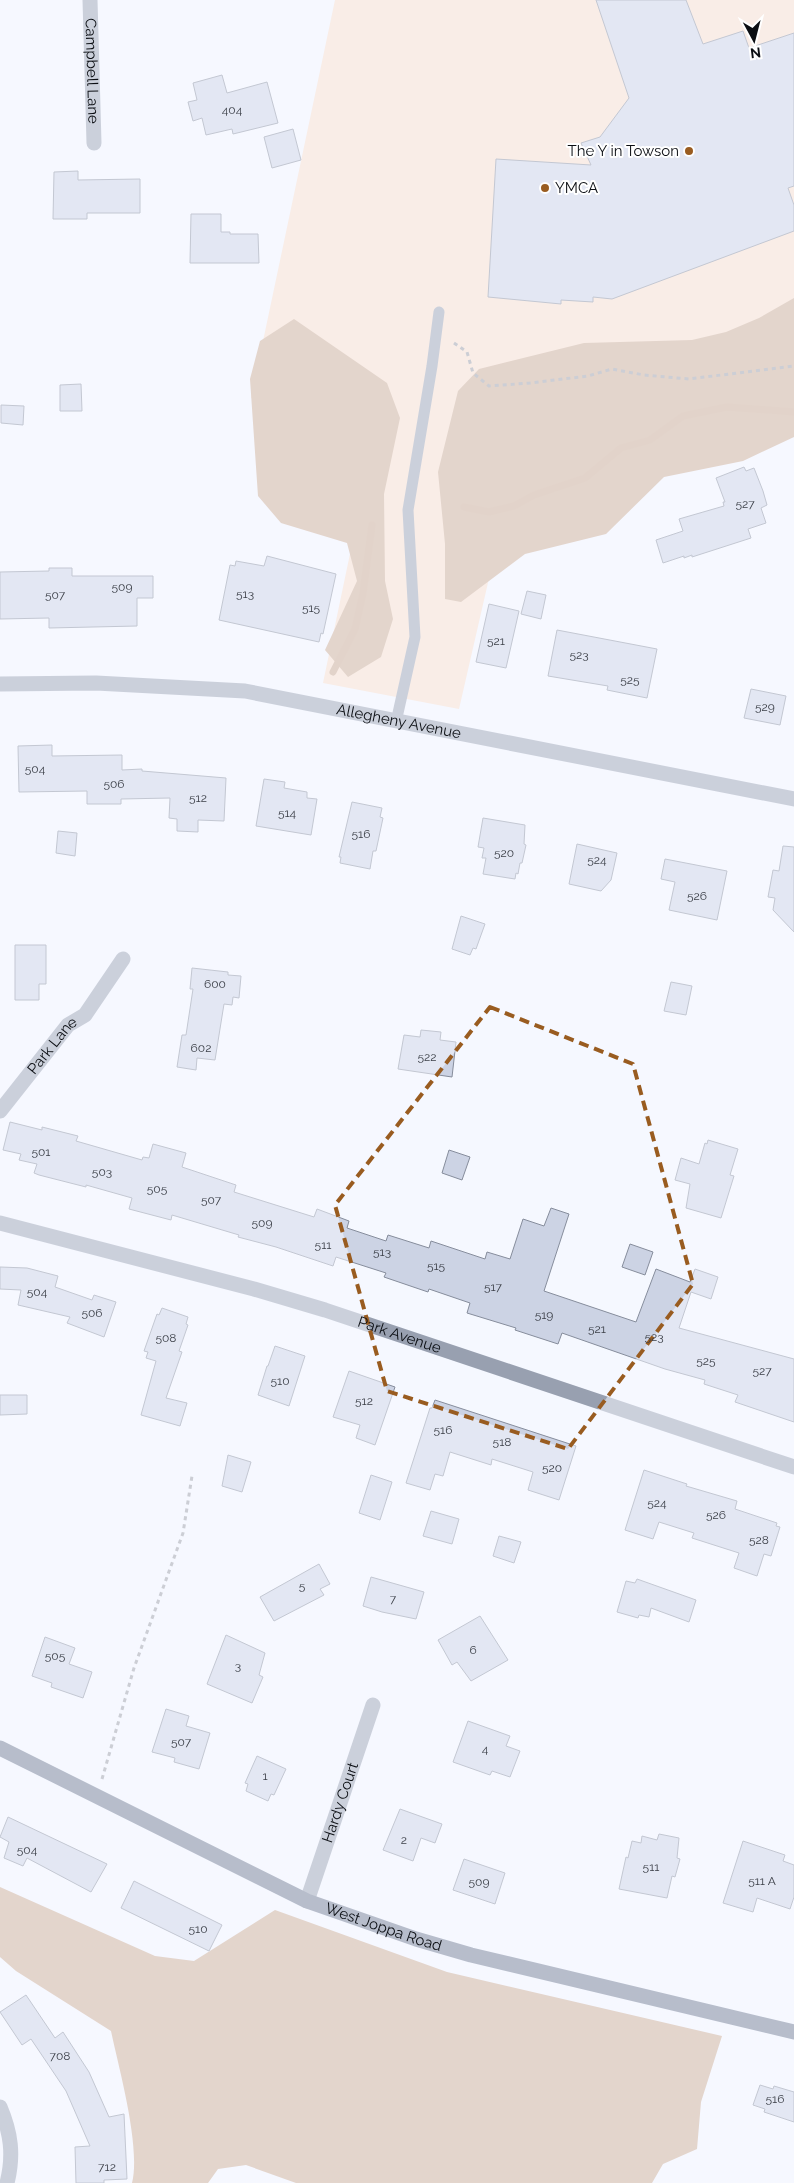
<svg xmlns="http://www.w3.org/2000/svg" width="794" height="2183" font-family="Raleway,sans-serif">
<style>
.green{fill:#fce0ca}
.forest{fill:#cdaa8e}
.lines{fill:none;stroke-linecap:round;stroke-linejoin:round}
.stream{stroke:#caa78b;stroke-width:7}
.building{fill:#ccd3e4;stroke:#868d9c}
.path{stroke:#999ca2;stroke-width:3;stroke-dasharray:4 4;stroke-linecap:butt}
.lane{stroke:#98a0b0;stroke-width:11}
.street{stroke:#98a0b0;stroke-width:15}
.secondary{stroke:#6b768d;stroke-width:15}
.marked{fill:none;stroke:#995c20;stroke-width:4;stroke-dasharray:10 6;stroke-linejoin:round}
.poi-dot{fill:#995c20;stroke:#fff;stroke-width:2}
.labels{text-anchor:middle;stroke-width:4;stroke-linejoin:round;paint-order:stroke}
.number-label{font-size:12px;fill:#3b3f47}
.street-label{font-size:15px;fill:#0b0e13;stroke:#fff}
.poi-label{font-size:15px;fill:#0b0e13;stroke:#fff;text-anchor:end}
</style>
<rect width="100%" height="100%" fill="#f5f8ff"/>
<!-- green -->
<polygon class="green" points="335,0 794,0 794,375 532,391 459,709 323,683 383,396 251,398"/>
<!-- forest -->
<g class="forest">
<polygon points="794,298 794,437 743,461 664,477 606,534 525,554 461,602 445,599 445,544 438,472 458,391 479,369 584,343 692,340 726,332 759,318"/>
<polygon points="294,319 387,383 400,418 384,494 385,581 393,619 381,657 348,677 325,650 357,581 347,543 281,523 258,496 250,379 260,341"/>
<path d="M0,1887L155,1956L194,1961L275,1910L447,1972L722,2036L701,2102L697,2149L663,2164L652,2183H296L246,2165L218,2169L208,2183H132C141,2147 119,2069 111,2031L16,1971L0,1957Z"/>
</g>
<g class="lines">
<!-- stream -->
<g class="stream">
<polyline points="464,507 489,512 514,506 534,495 585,478 621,448 650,440 683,416 727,407 794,412"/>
<polyline points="333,672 355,629 363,593 372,525"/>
</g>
</g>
<!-- building -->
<g class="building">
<polygon points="596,0 686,0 703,44 743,31 749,48 794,33 794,186 788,188 794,205 794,231 612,299 593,297 593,302 561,300 561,304 488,297 496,159 591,165 581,143 600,137 629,98"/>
<polygon points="222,75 227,93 267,82 278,123 233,134 232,129 206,135 202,118 193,121 188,102 197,100 193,83"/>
<polygon points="293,129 301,160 272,168 264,137"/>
<polygon points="78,171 78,180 140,179 140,213 87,213 87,219 53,219 54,172"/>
<polygon points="191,214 221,214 221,232 230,232 230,234 258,234 259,263 190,263"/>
<polygon points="81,384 82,411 60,411 60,385"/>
<polygon points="1,405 24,406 23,425 1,423"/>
<polygon points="744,467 746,471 754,468 763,491 767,505 761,508 766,523 748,529 751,538 692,557 692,555 684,558 684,556 663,563 656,540 683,531 679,519 724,506 723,502 725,502 716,478"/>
<polygon points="267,556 336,574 323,634 321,633 319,642 219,620 230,565 235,566 236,561 264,566"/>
<polygon points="49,568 72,568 72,576 153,576 153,598 137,598 137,626 49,628 49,618 0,619 0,572 49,571"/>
<polygon points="527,591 546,595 541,619 521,614"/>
<polygon points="489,604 519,611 506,668 476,662"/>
<polygon points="557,630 657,649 647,698 607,690 608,686 548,676"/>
<polygon points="751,689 786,696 780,725 744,718"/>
<polygon points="52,745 52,756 122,755 122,770 142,769 142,771 226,778 224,821 198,820 198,832 177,831 177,819 169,818 170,798 121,799 121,804 87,804 87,791 19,792 18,746"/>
<polygon points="264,779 285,782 284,788 307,792 307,798 317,799 311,835 256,826"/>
<polygon points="352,802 382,808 380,817 383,818 376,851 373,851 370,869 340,863 341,857 339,857"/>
<polygon points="483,818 525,825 524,844 526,845 522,863 520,863 518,874 516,873 515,879 483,874 486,858 482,858 484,848 478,847"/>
<polygon points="58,831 77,833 75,856 56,853"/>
<polygon points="577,844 617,853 611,880 601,891 569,884"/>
<polygon points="783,846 794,847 794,932 773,910 775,898 768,897 773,870 779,871"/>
<polygon points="665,859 727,871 717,920 669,910 675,882 661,879"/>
<polygon points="461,916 485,924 476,949 473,948 470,955 452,949"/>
<polygon points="15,945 46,945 46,984 39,984 39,1000 15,1000"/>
<polygon points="192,968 228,972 228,975 241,976 239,998 233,997 232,1005 224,1004 215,1060 197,1058 196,1070 177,1067 182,1035 186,1035 193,989 190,989"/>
<polygon points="671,982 692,986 686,1015 664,1011"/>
<polygon points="421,1030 441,1032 440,1040 456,1042 452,1077 398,1069 404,1035 420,1037"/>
<polygon points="10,1122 42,1130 42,1127 78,1136 76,1141 142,1160 143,1157 149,1158 153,1144 186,1153 182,1167 236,1185 234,1192 314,1217 317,1209 349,1221 347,1228 386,1241 388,1235 429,1248 431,1241 485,1259 487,1252 510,1259 523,1219 544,1226 551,1208 569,1214 544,1291 636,1322 656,1269 690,1282 695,1269 718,1277 711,1299 691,1292 679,1328 794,1359 794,1422 735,1402 738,1395 704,1384 705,1380 665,1369 562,1333 558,1344 515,1330 516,1328 467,1313 470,1303 429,1289 428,1292 384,1277 386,1273 336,1257 333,1266 276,1247 238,1237 239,1235 172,1215 171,1220 129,1209 132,1198 86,1185 86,1187 39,1175 34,1173 37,1164 19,1160 21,1154 3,1150"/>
<polygon points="708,1140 738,1149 730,1175 734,1176 721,1218 686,1208 690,1184 675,1180 681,1158 699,1164 705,1143 707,1144"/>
<polygon points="449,1150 470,1157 462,1180 442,1173"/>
<polygon points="630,1244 653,1252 645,1275 622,1267"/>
<polygon points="0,1267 27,1268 58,1276 55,1287 92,1300 94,1295 97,1296 116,1302 104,1337 67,1323 70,1317 18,1305 21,1290 0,1289"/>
<polygon points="162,1308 188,1317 186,1324 188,1325 179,1351 182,1352 166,1398 187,1403 180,1426 141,1415 156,1361 146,1358 148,1352 144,1351 157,1314 159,1315"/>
<polygon points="275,1346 305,1356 289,1406 258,1395 267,1366 268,1366"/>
<polygon points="349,1371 395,1387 375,1445 356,1438 360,1425 333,1417"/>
<polygon points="0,1395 27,1395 27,1414 0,1415"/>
<polygon points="435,1400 576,1446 559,1500 528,1490 533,1472 492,1459 491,1465 450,1452 443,1476 435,1474 430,1490 406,1483 430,1408 432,1408"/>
<polygon points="228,1455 251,1462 242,1492 222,1486"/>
<polygon points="644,1470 687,1484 686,1486 737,1501 735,1509 777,1523 776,1526 780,1527 771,1556 764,1554 757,1576 734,1568 739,1553 692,1538 694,1533 659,1522 653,1539 625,1530"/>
<polygon points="371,1475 392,1482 380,1520 359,1513"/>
<polygon points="431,1511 459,1519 452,1544 423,1536"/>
<polygon points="499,1536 521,1542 514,1563 493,1556"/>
<polygon points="319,1564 330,1584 320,1589 324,1595 274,1621 260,1597"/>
<polygon points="371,1577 424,1592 416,1619 382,1612 363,1606"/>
<polygon points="637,1579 696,1600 689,1622 651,1608 649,1617 639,1615 638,1618 617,1612 626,1581 635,1583"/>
<polygon points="480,1616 508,1660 471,1681 457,1662 452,1665 438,1640"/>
<polygon points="226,1635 265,1653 259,1675 263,1677 252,1703 207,1684"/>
<polygon points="45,1637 75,1648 69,1664 92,1672 83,1698 51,1687 52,1683 32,1676"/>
<polygon points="166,1709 189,1716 186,1726 210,1733 199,1769 174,1762 175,1758 152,1752"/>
<polygon points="468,1721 510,1736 506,1746 520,1751 510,1777 492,1771 490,1775 453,1762"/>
<polygon points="257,1756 286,1769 274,1795 271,1794 268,1801 246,1791 248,1784 245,1783"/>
<polygon points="400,1809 442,1824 435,1843 421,1838 413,1861 383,1850"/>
<polygon points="8,1817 107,1864 91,1892 27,1858 23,1866 4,1858 9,1842 0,1837"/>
<polygon points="659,1834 679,1838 677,1858 680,1859 675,1877 672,1876 667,1898 619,1889 626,1857 628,1858 632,1841 641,1843 642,1836 657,1840"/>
<polygon points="743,1841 785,1855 783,1861 794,1865 794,1897 790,1909 757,1898 753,1912 723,1903"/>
<polygon points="464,1859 505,1873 495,1904 453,1890"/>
<polygon points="134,1881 222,1925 209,1951 121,1908"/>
<polygon points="26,1995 55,2038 63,2032 89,2072 109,2117 124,2114 127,2179 104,2180 104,2183 76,2183 75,2147 90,2146 66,2091 31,2039 22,2045 0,2012"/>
<polygon points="760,2085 773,2089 774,2086 794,2092 794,2122 764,2112 765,2109 753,2105"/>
</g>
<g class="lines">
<!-- path -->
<g class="path">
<polyline points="454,343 467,352 473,373 489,386 530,383 588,376 612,369 644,375 689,379 794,366"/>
<polyline points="102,1779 134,1668 183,1533 192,1476"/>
</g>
<!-- lane -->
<polyline class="lane" points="396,722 415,637 408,510 432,366 439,312"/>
<!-- street -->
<g class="street">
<path id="s1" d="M90,0L94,143"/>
<path id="s2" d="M0,684L96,683L245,691L794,799"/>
<path id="s3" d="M0,1111L68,1025L85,1015L123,959"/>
<path id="s4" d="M0,1223L254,1289L325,1310L794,1467"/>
<path id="s5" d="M307,1901L373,1705"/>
<path d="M0,2107C11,2133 14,2155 7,2183"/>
</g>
<!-- secondary -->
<path class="secondary" id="s6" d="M0,1748L307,1901L416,1939L471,1955L794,2032"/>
</g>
<!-- marked area -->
<path d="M0 0H794V2183H0ZM490,1007L633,1064L693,1284L568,1449L387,1391L335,1205Z" fill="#f5f8ff" fill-opacity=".55" fill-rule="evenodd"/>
<path class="marked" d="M490,1007L633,1064L693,1284L568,1449L387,1391L335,1205Z"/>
<!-- markers -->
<g class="poi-dot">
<circle cx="689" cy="151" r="5"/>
<circle cx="545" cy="188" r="5"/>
</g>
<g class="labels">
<!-- number labels -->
<g class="number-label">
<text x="232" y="114">404</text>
<text x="745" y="508">527</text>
<text x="122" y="591">509</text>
<text x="245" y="598">513</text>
<text x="55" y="599">507</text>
<text x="311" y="612">515</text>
<text x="496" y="645">521</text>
<text x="579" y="659">523</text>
<text x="630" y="684">525</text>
<text x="765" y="711">529</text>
<text x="35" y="773">504</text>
<text x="114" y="788">506</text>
<text x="198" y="802">512</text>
<text x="287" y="817">514</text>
<text x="361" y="838">516</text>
<text x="504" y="857">520</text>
<text x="597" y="864">524</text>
<text x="697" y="900">526</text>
<text x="215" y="988">600</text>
<text x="201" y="1052">602</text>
<text x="427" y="1061">522</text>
<text x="41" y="1156">501</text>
<text x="102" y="1176">503</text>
<text x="157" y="1193">505</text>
<text x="211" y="1204">507</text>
<text x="262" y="1227">509</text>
<text x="323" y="1249">511</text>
<text x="382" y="1256">513</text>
<text x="436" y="1270">515</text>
<text x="493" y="1291">517</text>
<text x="37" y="1296">504</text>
<text x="92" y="1317">506</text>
<text x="544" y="1319">519</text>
<text x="597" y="1333">521</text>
<text x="654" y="1341">523</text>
<text x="166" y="1342">508</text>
<text x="706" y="1365">525</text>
<text x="762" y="1375">527</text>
<text x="280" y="1385">510</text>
<text x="364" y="1405">512</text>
<text x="443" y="1434">516</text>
<text x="502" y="1446">518</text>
<text x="552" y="1472">520</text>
<text x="657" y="1507">524</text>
<text x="716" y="1519">526</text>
<text x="759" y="1544">528</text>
<text x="302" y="1590">5</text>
<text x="393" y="1603">7</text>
<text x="473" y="1654">6</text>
<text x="55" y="1660">505</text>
<text x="238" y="1670">3</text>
<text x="181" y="1746">507</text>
<text x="485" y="1753">4</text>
<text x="265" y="1780">1</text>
<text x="404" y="1844">2</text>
<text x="27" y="1854">504</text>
<text x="651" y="1871">511</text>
<text x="762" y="1885">511 A</text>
<text x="479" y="1886">509</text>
<text x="198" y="1933">510</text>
<text x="60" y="2060">708</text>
<text x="775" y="2103">516</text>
<text x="107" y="2171">712</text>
</g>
<!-- street labels -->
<g class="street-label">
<text dy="5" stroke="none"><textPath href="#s1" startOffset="71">Campbell Lane</textPath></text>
<text dy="5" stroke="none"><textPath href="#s2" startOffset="402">Allegheny Avenue</textPath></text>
<text dy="5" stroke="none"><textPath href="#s3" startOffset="84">Park Lane</textPath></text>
<text dy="5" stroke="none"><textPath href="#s4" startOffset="415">Park Avenue</textPath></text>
<text dy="5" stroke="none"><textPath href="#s5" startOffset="104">Hardy Court</textPath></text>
<text dy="5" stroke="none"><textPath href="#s6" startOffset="424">West Joppa Road</textPath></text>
</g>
<!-- poi labels -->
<g class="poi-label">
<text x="679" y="156">The Y in Towson</text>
<text x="555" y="193" text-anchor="start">YMCA</text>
</g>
</g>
<!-- north arrow -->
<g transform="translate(754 40) rotate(173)" stroke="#ffffff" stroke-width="4" paint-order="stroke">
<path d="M0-4L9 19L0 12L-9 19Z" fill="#0b0e13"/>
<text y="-8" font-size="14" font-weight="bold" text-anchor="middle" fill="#0b0e13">N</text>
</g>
</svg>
